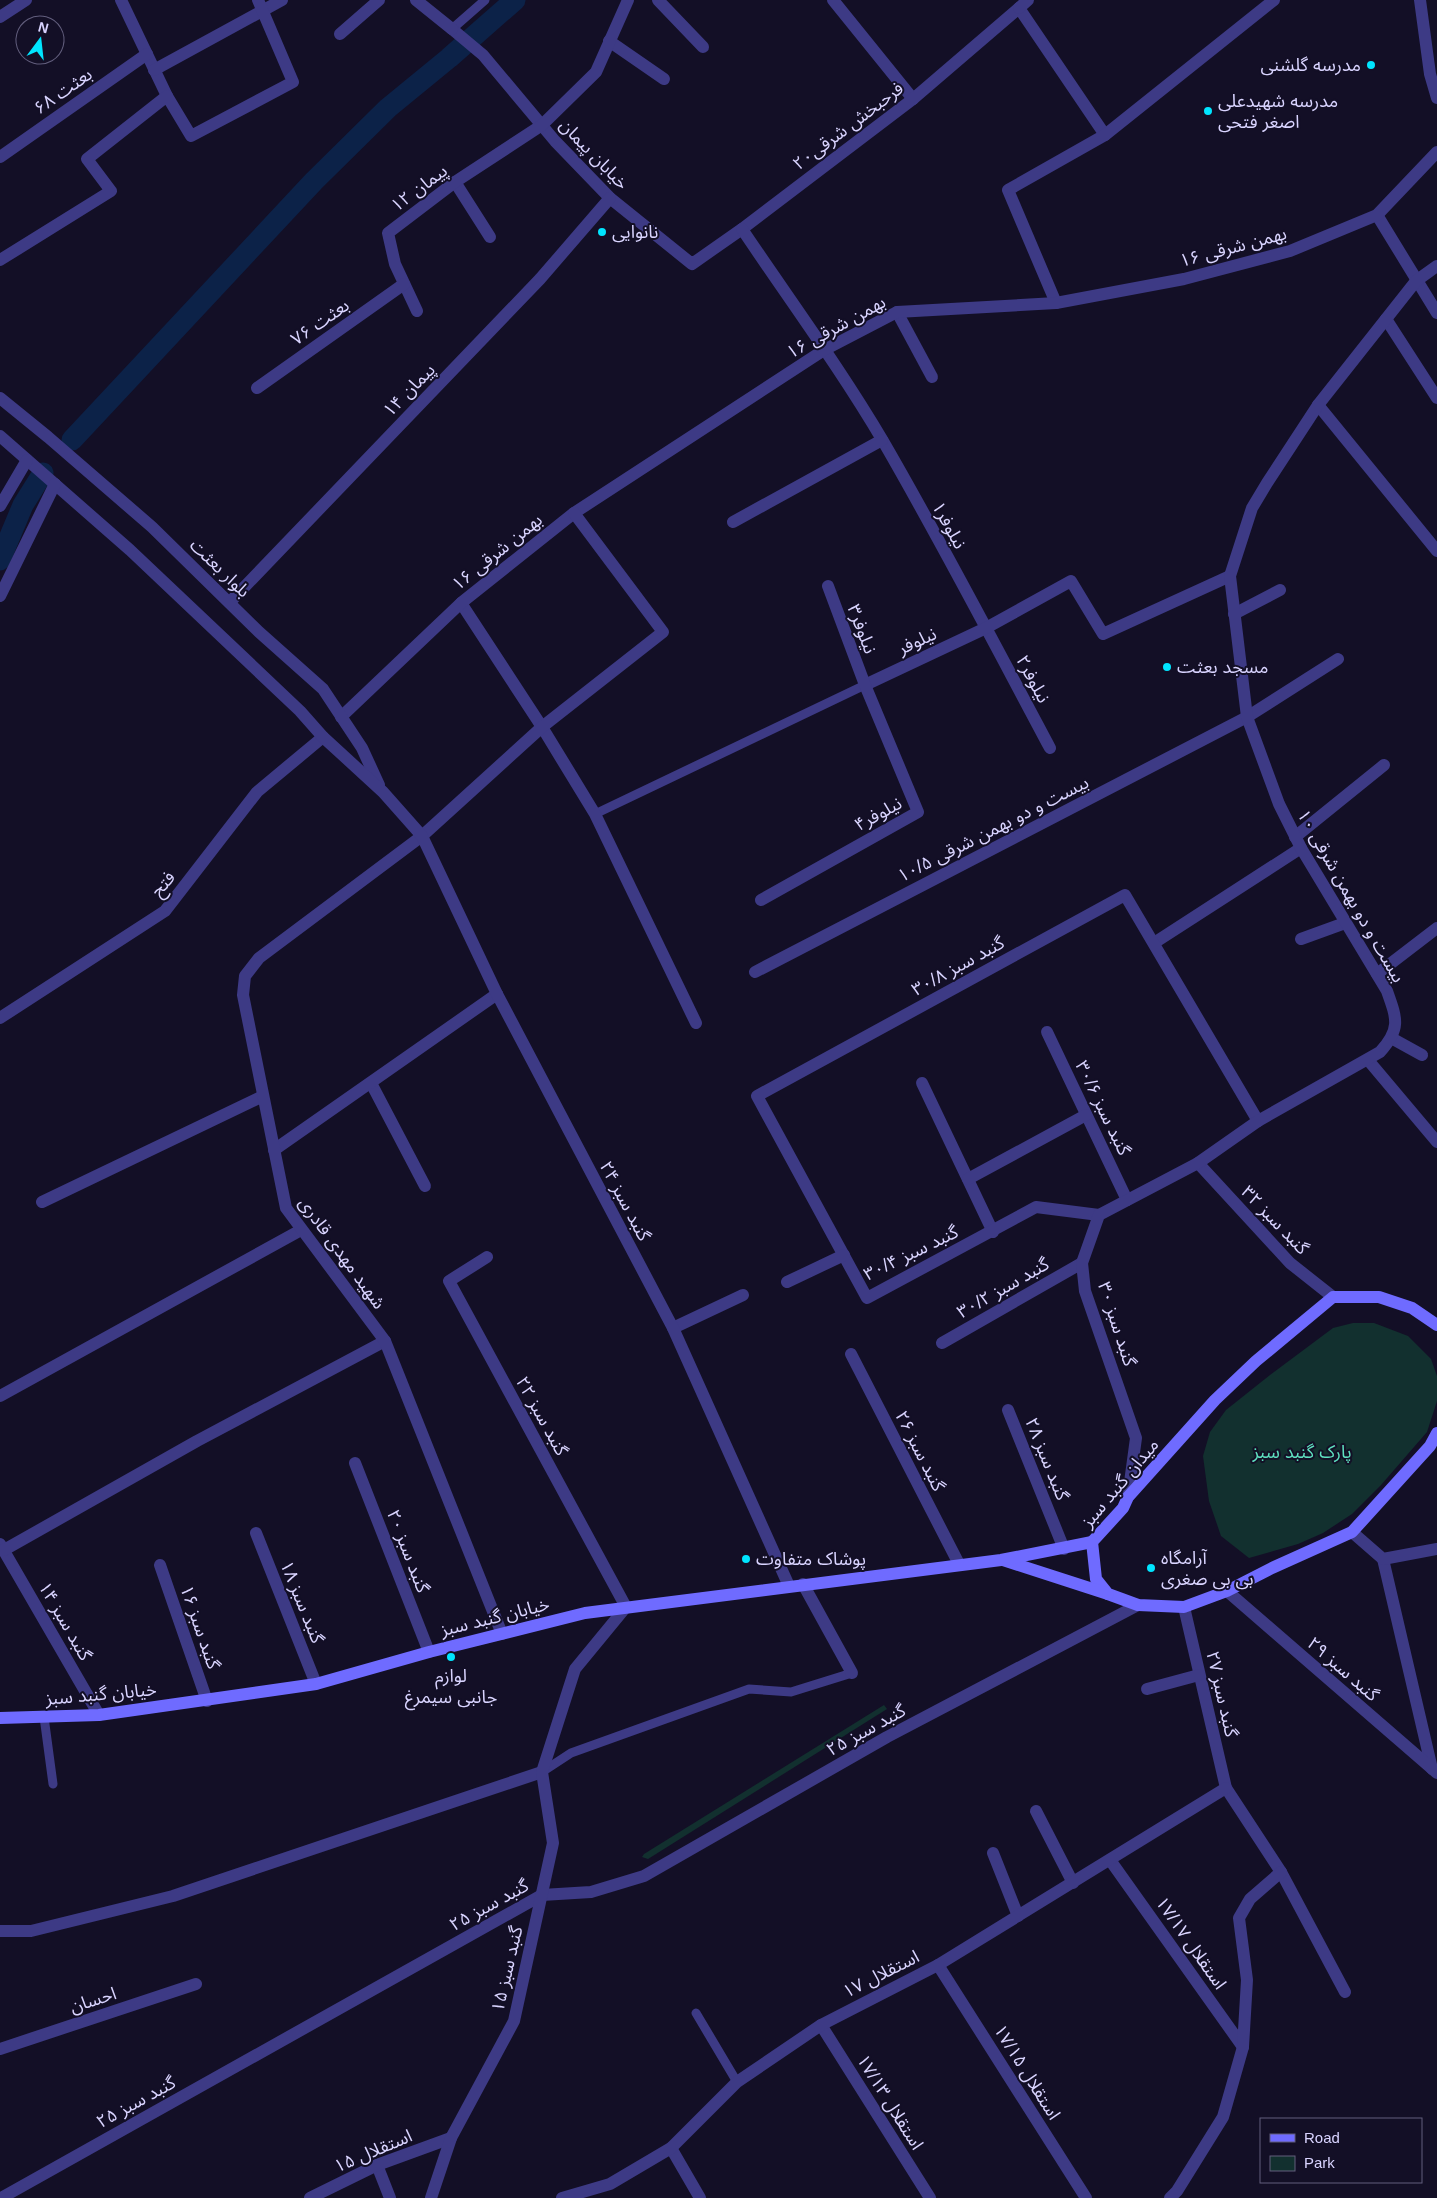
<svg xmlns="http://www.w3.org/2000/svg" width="1437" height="2198" font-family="Arial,'Noto Sans Arabic',sans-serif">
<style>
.green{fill:#12302f}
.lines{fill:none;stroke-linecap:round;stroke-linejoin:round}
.canal{stroke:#0c2248;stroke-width:21}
.service{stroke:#3d3a85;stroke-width:9}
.minor{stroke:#3d3a85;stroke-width:12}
.tertiary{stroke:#3d3a85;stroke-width:12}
.secondary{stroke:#6f6bff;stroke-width:12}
.poi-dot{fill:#00e5ff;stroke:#130f26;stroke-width:2}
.labels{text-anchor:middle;stroke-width:4;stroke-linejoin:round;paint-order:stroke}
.poi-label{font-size:18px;fill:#d9d4ff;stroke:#130f26;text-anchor:start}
.street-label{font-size:18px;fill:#d9d4ff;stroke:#130f26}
.park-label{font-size:18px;fill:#5fe0c0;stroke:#130f26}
</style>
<rect width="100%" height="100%" fill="#130f26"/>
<!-- green -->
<g class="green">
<polygon points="1353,1323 1374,1323 1408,1336 1431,1359 1437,1376 1437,1401 1427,1432 1381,1485 1352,1514 1323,1533 1298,1544 1249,1558 1221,1536 1209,1501 1203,1456 1210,1432 1226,1410 1270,1375 1333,1328"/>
<polygon points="884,1705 887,1709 648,1859 642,1857 644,1854"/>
</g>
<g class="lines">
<!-- canal -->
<g class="canal">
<polyline points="72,440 314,181 388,108 449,58 515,0"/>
<polyline points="0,560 23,505 43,473"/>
</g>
<!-- service -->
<g class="service">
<polyline points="452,29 485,0"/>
<polyline points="595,814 865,685"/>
<polyline points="44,1717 53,1784"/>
<polyline points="542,1772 571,1753 749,1689 791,1692 852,1673"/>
<polyline points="696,2013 737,2082"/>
</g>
<!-- minor -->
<g class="minor">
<polyline points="121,0 167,96"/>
<polyline points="658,0 703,47"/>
<polyline points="833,0 913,99"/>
<polyline points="1420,0 1430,74 1437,98"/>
<polyline points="0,17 26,0"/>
<polyline points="452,29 483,55 555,141 610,198 692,264 742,229 913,99 1019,8 1105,135"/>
<polyline points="340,34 379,0"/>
<polyline points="609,41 664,79"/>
<polyline points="154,70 282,0"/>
<polyline points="0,157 147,54"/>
<polyline points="455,182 490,237"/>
<polyline points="1377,215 1437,313"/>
<path d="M742,229C789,299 840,368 883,441C941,541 995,645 1050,748"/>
<polyline points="0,260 111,191 87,159 167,96 191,136 293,82 258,0"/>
<polyline points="1056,303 1008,190 1105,135 1274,0"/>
<polyline points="417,311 395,264 388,233 455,182 542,125 596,72 628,0"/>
<polyline points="897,312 932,377"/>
<polyline points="1386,319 1437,398"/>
<polyline points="257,388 404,284"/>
<polyline points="1318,405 1437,551"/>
<polyline points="733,522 882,440"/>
<polyline points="230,602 540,279 610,198"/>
<polyline points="461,603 542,727 595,814 696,1023"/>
<polyline points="1234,614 1280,590"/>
<polyline points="865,685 986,628 1071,581 1103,634 1230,576"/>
<polyline points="341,717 461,603 574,513 824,350 897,312 1056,303 1184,279 1290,251 1377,215 1437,152"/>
<polyline points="1295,837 1384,765"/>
<polyline points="761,900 918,812 865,685 828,586"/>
<polyline points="1301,939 1345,923"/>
<polyline points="1154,943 1301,848"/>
<polyline points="755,972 1247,717 1338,659"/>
<polyline points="1377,974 1437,928"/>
<polyline points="0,1018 165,911 257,792 323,737"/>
<polyline points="1047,1032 1127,1200"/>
<polyline points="1393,1039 1422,1055"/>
<polyline points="1368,1060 1437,1142"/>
<polyline points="371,1083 425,1186"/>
<polyline points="922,1083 993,1232"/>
<polyline points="274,1150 497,994"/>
<polyline points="1198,1163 1290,1263 1333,1297"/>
<polyline points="968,1179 1086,1115"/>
<polyline points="42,1202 263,1096"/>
<polyline points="1099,1215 1036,1207 867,1298 757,1096 1125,895 1258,1121"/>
<polyline points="787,1282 844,1255"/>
<polyline points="673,1328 743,1295"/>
<polyline points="942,1343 1082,1263"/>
<polyline points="851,1354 959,1564"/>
<polyline points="0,1396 301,1230"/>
<polyline points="1008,1410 1064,1549"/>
<polyline points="355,1463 429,1652"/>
<path d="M1128,1497L1136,1438L1085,1291L1082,1263L1099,1215L1198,1163L1258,1121L1380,1052C1401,1029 1397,1019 1387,991L1301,848L1279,804L1247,717L1230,576L1252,508L1267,483L1318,405L1416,281L1437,266"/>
<polyline points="256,1533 316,1684"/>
<polyline points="0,1544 99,1715"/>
<polyline points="4,1550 197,1441 385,1341"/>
<polyline points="1383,1559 1432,1769"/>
<polyline points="160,1565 207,1701"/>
<polyline points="803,1584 852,1673"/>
<polyline points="1227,1591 1437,1773"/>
<polyline points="1184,1607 1226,1788 1281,1872 1345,1992"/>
<polyline points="502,1634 385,1341 286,1208 243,995 245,976 259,958 422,836 542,727 663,632 574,513"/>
<polyline points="1147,1689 1199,1675"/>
<polyline points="1036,1811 1073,1883"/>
<polyline points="993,1853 1018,1916"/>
<polyline points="1110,1860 1243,2047"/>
<polyline points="0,1931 31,1931 173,1896 542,1772"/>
<polyline points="938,1965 1086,2198"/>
<polyline points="821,2025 930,2198"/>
<polyline points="0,2049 196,1984"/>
<polyline points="671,2148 700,2198"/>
<polyline points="377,2165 390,2198"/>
<polyline points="1,2198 542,1895 591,1892 644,1876 887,1737 1138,1605"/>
<polyline points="310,2198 377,2165 451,2138"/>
<polyline points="431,2198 451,2138 514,2021 553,1843 542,1772 575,1669 626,1607 449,1281 487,1257"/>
<polyline points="562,2198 610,2184 671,2148 737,2082 821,2025 938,1965 1226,1788"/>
<polyline points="1170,2198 1177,2191 1223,2117 1243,2047 1247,1980 1239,1918 1250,1899 1281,1872"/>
</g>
<!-- tertiary -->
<g class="tertiary">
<polyline points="416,0 452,29"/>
<polyline points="1019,8 1028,0"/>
<polyline points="0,398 48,437 152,527 259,632 323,689 362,748 379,785"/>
<polyline points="0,436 130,550 300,711 323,737 383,792 422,836 497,994 673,1328 789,1586"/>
<polyline points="0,506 27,460"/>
<polyline points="0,596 55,484"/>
<polyline points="1352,1532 1383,1559 1437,1549"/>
</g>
<!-- secondary -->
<g class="secondary">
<polyline points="1437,1325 1412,1308 1379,1297 1333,1297 1256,1361 1215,1400 1128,1497 1123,1508 1092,1542 1096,1579 1108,1594 1138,1605 1184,1607 1227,1591 1272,1568 1352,1532 1430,1446 1437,1433"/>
<polyline points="1003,1560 1108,1594"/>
<polyline points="0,1718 99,1715 316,1684 429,1652 585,1613 1001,1560 1092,1542"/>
</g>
</g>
<!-- markers -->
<g class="poi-dot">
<circle cx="1371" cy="65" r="5"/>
<circle cx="1208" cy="111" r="5"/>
<circle cx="602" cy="232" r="5"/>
<circle cx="1167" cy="667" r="5"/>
<circle cx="746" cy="1559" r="5"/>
<circle cx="1151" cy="1568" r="5"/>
<circle cx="451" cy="1657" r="5"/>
</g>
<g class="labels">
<!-- poi labels -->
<g class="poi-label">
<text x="1361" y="71" text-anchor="end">مدرسه گلشنی</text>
<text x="1218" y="107">مدرسه شهیدعلی<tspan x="1218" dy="21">اصغر فتحی</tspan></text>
<text x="612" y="238">نانوایی</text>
<text x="1177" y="673">مسجد بعثت</text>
<text x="1161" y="1564">آرامگاه<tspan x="1161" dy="21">بی بی صغری</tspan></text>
<text x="756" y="1565">پوشاک متفاوت</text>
<text x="451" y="1682" text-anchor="middle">لوازم<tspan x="451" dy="21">جانبی سیمرغ</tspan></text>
</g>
<!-- street labels -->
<g class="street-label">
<text transform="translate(63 91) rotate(-35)" y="6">بعثت ۶۸</text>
<text transform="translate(848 126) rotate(-37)" y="6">فرحبخش شرقی۲۰</text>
<text transform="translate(594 154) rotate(46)" y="6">خیابان پیمان</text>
<text transform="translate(419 188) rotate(-37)" y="6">پیمان ۱۲</text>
<text transform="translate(1233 247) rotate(-15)" y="6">بهمن شرقی ۱۶</text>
<text transform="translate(320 322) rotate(-35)" y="6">بعثت ۷۶</text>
<text transform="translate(836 327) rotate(-29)" y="6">بهمن شرقی ۱۶</text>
<text transform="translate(409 390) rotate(-46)" y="6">پیمان ۱۴</text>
<text transform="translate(949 525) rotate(61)" y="6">نیلوفر۱</text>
<text transform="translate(497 552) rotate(-39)" y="6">بهمن شرقی ۱۶</text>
<text transform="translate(220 568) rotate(44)" y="6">بلوار بعثت</text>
<text transform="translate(862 629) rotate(69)" y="6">نیلوفر۳</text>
<text transform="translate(917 641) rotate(-25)" y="6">نیلوفر</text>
<text transform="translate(1033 679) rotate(62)" y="6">نیلوفر۲</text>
<text transform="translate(878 814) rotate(-29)" y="6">نیلوفر۴</text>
<text transform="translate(993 829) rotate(-27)" y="6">بیست و دو بهمن شرقی ۱۰/۵</text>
<text transform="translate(163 884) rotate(-51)" y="6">فتح</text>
<text transform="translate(1351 896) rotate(60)" y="6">بیست و دو بهمن شرقی ۱۰</text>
<text transform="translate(958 966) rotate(-29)" y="6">گنبد سبز ۳۰/۸</text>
<text transform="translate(1103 1108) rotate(64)" y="6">گنبد سبز ۳۰/۶</text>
<text transform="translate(625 1201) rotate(62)" y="6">گنبد سبز ۲۴</text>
<text transform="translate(1275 1220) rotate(46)" y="6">گنبد سبز ۳۲</text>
<text transform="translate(342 1253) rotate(54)" y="6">شهید مهدی قادری</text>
<text transform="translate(911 1253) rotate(-26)" y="6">گنبد سبز ۳۰/۴</text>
<text transform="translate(1003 1288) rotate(-30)" y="6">گنبد سبز ۳۰/۲</text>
<text transform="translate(1117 1324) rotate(72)" y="6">گنبد سبز ۳۰</text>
<text transform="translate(542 1416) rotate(61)" y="6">گنبد سبز ۲۲</text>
<text transform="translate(920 1451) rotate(63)" y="6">گنبد سبز ۲۶</text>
<text transform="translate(1047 1459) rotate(68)" y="6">گنبد سبز ۲۸</text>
<text transform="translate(1120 1483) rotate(-50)" y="6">میدان گنبد سبز</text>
<text transform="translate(408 1551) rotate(69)" y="6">گنبد سبز ۲۰</text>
<text transform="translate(302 1602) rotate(68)" y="6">گنبد سبز ۱۸</text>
<text transform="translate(495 1617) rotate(-14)" y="6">خیابان گنبد سبز</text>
<text transform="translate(65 1621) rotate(60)" y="6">گنبد سبز ۱۴</text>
<text transform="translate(200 1627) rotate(71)" y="6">گنبد سبز ۱۶</text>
<text transform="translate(1343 1669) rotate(41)" y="6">گنبد سبز ۲۹</text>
<text transform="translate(101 1694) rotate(-5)" y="6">خیابان گنبد سبز</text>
<text transform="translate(1222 1694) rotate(77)" y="6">گنبد سبز ۲۷</text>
<text transform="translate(866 1730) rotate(-29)" y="6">گنبد سبز ۲۵</text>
<text transform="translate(489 1905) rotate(-29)" y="6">گنبد سبز ۲۵</text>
<text transform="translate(1191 1943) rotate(55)" y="6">استقلال ۱۷/۱۷</text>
<text transform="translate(507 1969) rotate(-77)" y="6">گنبد سبز ۱۵</text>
<text transform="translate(881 1974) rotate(-27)" y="6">استقلال ۱۷</text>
<text transform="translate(93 2000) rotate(-18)" y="6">احسان</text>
<text transform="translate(1027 2072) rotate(58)" y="6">استقلال ۱۷/۱۵</text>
<text transform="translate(136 2102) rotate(-29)" y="6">گنبد سبز ۲۵</text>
<text transform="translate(890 2102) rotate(58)" y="6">استقلال ۱۷/۱۳</text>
<text transform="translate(373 2151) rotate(-23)" y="6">استقلال ۱۵</text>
</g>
<!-- park labels -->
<g class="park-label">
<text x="1302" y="1458">پارک گنبد سبز</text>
</g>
</g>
<!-- legend -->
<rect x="1260" y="2118" width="162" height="65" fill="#130f26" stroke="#625e7d"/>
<rect x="1270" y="2134" width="25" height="8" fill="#6f6bff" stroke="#625e7d"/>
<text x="1304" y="2143" font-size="15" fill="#d9d4ff">Road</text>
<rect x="1270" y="2156" width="25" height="15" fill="#12302f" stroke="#625e7d"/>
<text x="1304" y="2168" font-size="15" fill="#d9d4ff">Park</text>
<!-- north arrow -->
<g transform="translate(40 40) rotate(15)"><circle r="24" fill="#130f26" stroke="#625e7d"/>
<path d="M0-4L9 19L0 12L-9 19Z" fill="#00e5ff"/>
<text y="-8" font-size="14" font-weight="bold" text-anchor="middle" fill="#d9d4ff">N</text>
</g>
</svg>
